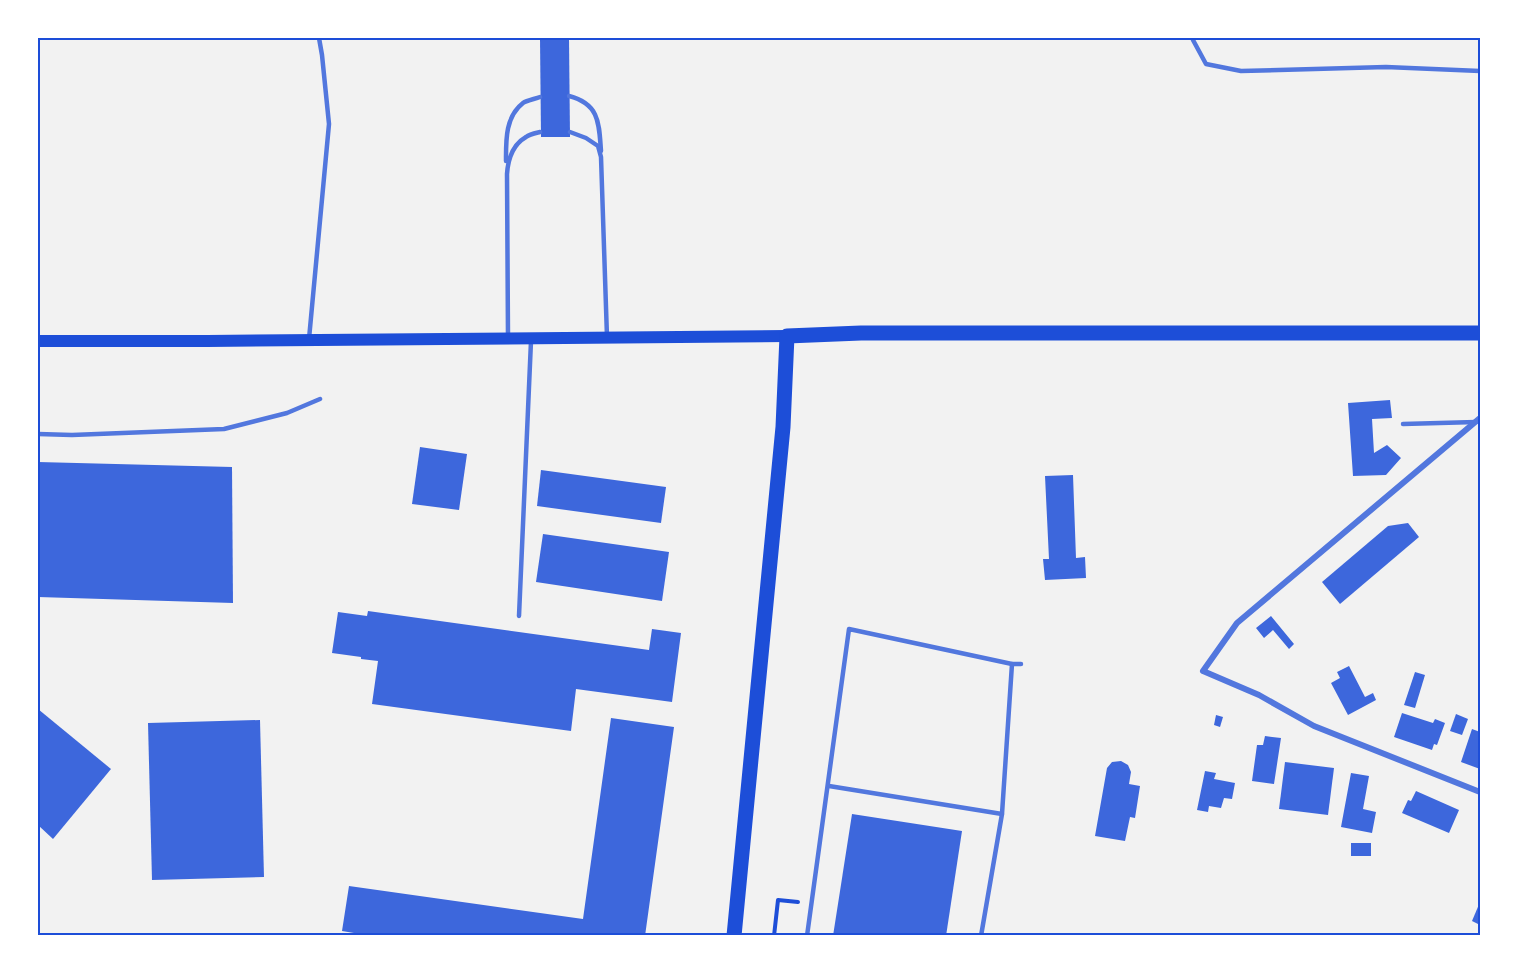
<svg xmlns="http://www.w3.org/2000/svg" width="1518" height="973" font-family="'Nunito Sans',sans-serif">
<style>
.building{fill:#3d67dc}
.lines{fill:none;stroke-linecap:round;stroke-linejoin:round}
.path{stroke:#1d4ed8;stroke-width:4}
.service{stroke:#5277de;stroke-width:4.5}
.minor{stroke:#5277de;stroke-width:6}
.secondary{stroke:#1d4ed8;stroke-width:12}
.primary{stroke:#1d4ed8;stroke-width:15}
.neatline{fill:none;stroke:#1d4ed8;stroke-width:2}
</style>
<rect width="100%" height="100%" fill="#f2f2f2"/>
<!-- building -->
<g class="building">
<polygon points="540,38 569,38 570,137 541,137"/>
<polygon points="1390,400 1392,418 1372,419 1374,453 1387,445 1401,458 1386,475 1353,476 1348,403"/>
<polygon points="420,447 467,454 459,510 412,504"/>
<polygon points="38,462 232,467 233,603 38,597"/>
<polygon points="541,470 666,487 661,523 537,506"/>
<polygon points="1073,475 1076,558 1085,557 1086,578 1045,580 1043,559 1049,559 1045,476"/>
<polygon points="1408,523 1419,537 1340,604 1322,582 1388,526"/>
<polygon points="543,534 669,552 662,601 536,582"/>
<polygon points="368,611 649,650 652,629 681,633 672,702 576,689 571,731 372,704 378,661 361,659 361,657 332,653 338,612 367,616"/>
<polygon points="1271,616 1294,644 1289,649 1273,630 1264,638 1256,628"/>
<polygon points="1349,666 1365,697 1373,693 1376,700 1348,715 1331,683 1340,678 1337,672"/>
<polygon points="1415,672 1425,675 1415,708 1404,705"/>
<polygon points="38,709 111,769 53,839 38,825"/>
<polygon points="1402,713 1433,723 1435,719 1445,723 1437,745 1434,744 1432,750 1394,737"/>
<polygon points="1456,714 1468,719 1462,735 1450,731"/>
<polygon points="1216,715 1223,717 1220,727 1214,725"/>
<polygon points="611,718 674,727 645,936 372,936 342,931 349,886 583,919"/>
<polygon points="260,720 264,877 152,880 148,723"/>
<polygon points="1472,729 1480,732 1480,769 1461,762"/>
<polygon points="1265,736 1281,738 1274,784 1252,781 1257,745 1263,745"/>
<polygon points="1121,761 1128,765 1131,772 1129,784 1140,786 1135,818 1130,817 1125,841 1095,836 1107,768 1112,762"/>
<polygon points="1285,762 1334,768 1328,815 1279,809"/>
<polygon points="1205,771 1216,773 1214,779 1235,783 1232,799 1224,798 1221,808 1209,806 1208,812 1197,810"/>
<polygon points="1351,773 1369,776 1363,809 1376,812 1372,833 1341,827"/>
<polygon points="1416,791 1459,810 1449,833 1402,813 1408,800 1411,801"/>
<polygon points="852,814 962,831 946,936 833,936"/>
<rect x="1351" y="843" width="20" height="13"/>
<polygon points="1480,902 1480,925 1472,921"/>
</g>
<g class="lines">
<!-- path -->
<polyline class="path" points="774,936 778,900 798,902"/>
<!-- service -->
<g class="service">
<polyline points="1193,38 1193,40 1206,64 1241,71 1386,67 1480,71"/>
<path d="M569,96C600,104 599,124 601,151"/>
<polyline points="570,132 586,138 598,146 601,157 607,337"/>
<path d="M506,161C506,141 505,117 523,103C527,100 535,99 540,97"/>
<path d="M508,337L507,174C508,159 512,145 526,137C530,134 536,133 540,132"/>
<polyline points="309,339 329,124 322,55 319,38"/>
<polyline points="1403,424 1476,422"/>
<polyline points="38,434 72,435 224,429 287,413 320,399"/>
<polyline points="519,616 531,341"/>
<polyline points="829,786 1002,814 1012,664"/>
<polyline points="807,936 849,629 1012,664 1021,664"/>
<polyline points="981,936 1002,814"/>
</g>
<!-- minor -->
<polyline class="minor" points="1480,418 1237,623 1203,671 1259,695 1314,726 1480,792"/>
<!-- secondary -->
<polyline class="secondary" points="38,341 207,341 787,336"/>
<!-- primary -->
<polyline class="primary" points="734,936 783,427 787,336 861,333 1480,333"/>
</g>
<!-- border -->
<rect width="1518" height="973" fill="none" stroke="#ffffff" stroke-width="78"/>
<rect x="39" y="39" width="1440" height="895" class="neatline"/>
</svg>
